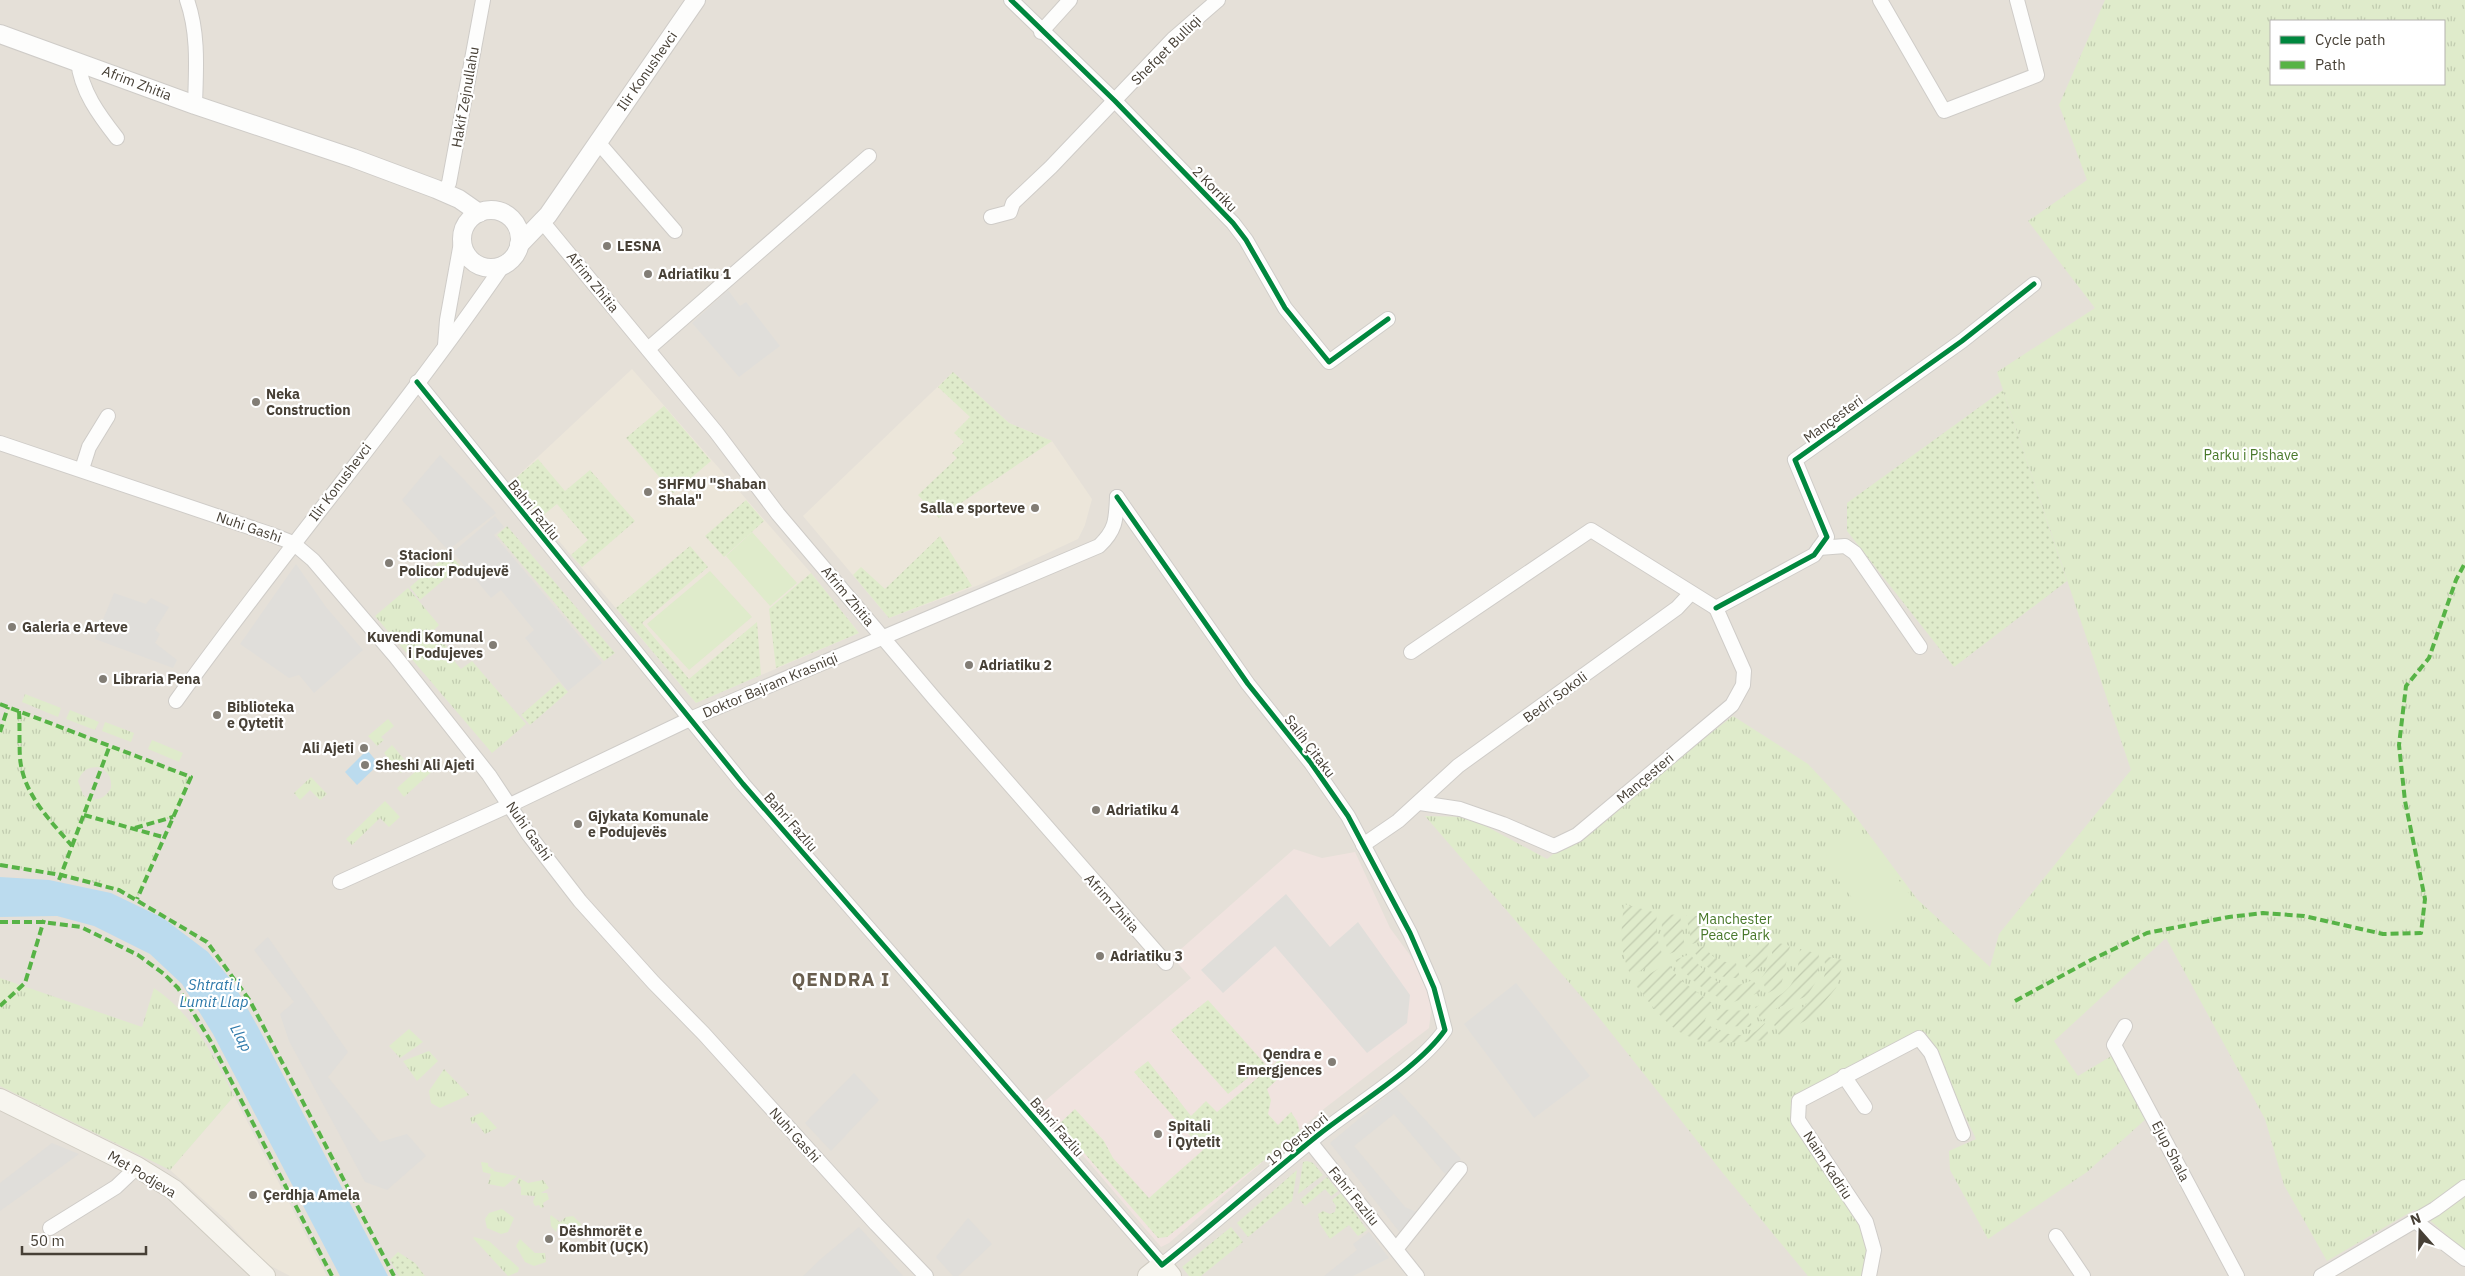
<svg xmlns="http://www.w3.org/2000/svg" width="2465" height="1276" font-family="'IBM Plex Sans',sans-serif">
<style>
.residential{fill:#e5e0d8;fill-rule:evenodd}
.education{fill:#ece6da}
.medical{fill:#f0e3df}
.grass{fill:url(#grass-dots)}
.park{fill:url(#park-tufts);fill-rule:evenodd}
.garden{fill:url(#garden-furrows)}
.pitch{fill:#dfebcb}
.parking{fill:#e0deda}
.water{fill:#bbdbee}
.lines{fill:none;stroke-linecap:round;stroke-linejoin:round}
.minor-casing{stroke:#cfccc8;stroke-width:16}
.tertiary-casing{stroke:#cfccc8;stroke-width:20}
.secondary-casing{stroke:#d0ccc2;stroke-width:22}
.minor{stroke:#fdfdfc;stroke-width:14}
.tertiary{stroke:#fdfdfc;stroke-width:18}
.secondary{stroke:#f7f5ef;stroke-width:20}
.quiet{stroke:#57b346;stroke-width:4;stroke-dasharray:8 4;stroke-linecap:butt}
.cycleway-casing{stroke:#fff;stroke-width:8}
.cycleway{stroke:#00873e;stroke-width:5}
.poi-dot{fill:#827d75;stroke:#fff;stroke-width:2}
.labels{text-anchor:middle;stroke-width:4.5;stroke-linejoin:round;paint-order:stroke}
.street-label{font-size:14px;fill:#474036;stroke:#fff}
.poi-label{font-size:14px;font-weight:bold;fill:#474036;stroke:#fff;text-anchor:start}
.park-label{font-size:14px;fill:#49782a;stroke:#fff}
.water-label{font-size:15px;font-style:italic;fill:#2e79aa;stroke:#fff}
.district-label{font-size:19px;font-weight:bold;letter-spacing:1px;fill:#695e4e;stroke:#fff}
</style>
<defs>
<pattern id="grass-dots" width="8" height="8" patternUnits="userSpaceOnUse" patternTransform="scale(1.25)"><rect width="8" height="8" fill="#dfebcb"/><path d="M2 2h.1M6 6h.1" fill="none" stroke="#c1cbaf" stroke-width="1.8" stroke-linecap="round"/></pattern>
<pattern id="park-tufts" width="24" height="20" patternUnits="userSpaceOnUse" patternTransform="scale(1.25)"><rect width="24" height="20" fill="#dfebcb"/><path d="M3 7l-1-3M5 7V3M7 7l1-3M15 17l-1-3M17 17v-4M19 17l1-3" fill="none" stroke="#c1cbaf"/></pattern>
<pattern id="garden-furrows" width="10" height="10" patternUnits="userSpaceOnUse" patternTransform="scale(1.25)"><rect width="10" height="10" fill="#dfebcb"/><path d="M-1 1l2-2M0 10L10 0M9 11l2-2" fill="none" stroke="#c1cbaf"/></pattern>
</defs>
<rect width="100%" height="100%" fill="#f1efeb"/>
<!-- residential -->
<path class="residential" d="M0,0H2465V1276H0ZM2271,21H2444V84H2271Z"/>
<!-- education -->
<g class="education">
<polygon points="632,369 811,573 859,633 696,703 510,483"/>
<polygon points="953,372 1009,423 1052,441 1092,499 1085,525 1078,539 979,585 889,618 803,516"/>
<polygon points="234,1096 327,1276 290,1276 265,1263 226,1220 170,1170"/>
</g>
<!-- medical -->
<polygon class="medical" points="1294,849 1322,858 1355,852 1390,928 1434,988 1429,1028 1325,1108 1169,1243 1161,1247 1040,1105 1191,978 1172,957"/>
<!-- grass -->
<g class="grass">
<polygon points="953,372 1009,423 1052,441 939,518 918,495 957,458 952,453 964,442 954,433 970,417 938,387"/>
<polygon points="2003,390 2067,581 1954,667 1847,531 1847,503"/>
<polygon points="664,406 711,461 673,493 626,438"/>
<polygon points="538,459 565,491 590,470 635,521 582,567 571,555 588,540 557,504 541,517 510,483"/>
<polygon points="746,500 764,521 724,557 705,536"/>
<polygon points="507,526 615,653 604,661 497,535"/>
<polygon points="940,536 972,586 889,618 853,575 861,567 885,589"/>
<polygon points="690,546 708,567 642,623 689,679 757,622 761,675 696,703 616,608"/>
<polygon points="449,553 460,566 420,600 410,587"/>
<polygon points="811,573 859,633 776,668 769,609"/>
<polygon points="559,682 568,692 530,725 521,715"/>
<polygon points="1208,1000 1265,1064 1228,1094 1171,1030"/>
<polygon points="1280,1059 1290,1068 1267,1089 1271,1100 1268,1114 1278,1125 1291,1112 1297,1121 1300,1132 1167,1237 1158,1238 1059,1124 1075,1109 1104,1141 1113,1158 1149,1198 1203,1150 1134,1072 1148,1061 1191,1116 1206,1101 1217,1112"/>
<polygon points="1307,1161 1313,1163 1323,1175 1298,1194 1303,1162"/>
<polygon points="1297,1170 1292,1201 1248,1237 1237,1223"/>
<polygon points="1327,1177 1338,1191 1331,1196 1325,1189 1305,1206 1300,1200"/>
<polygon points="1341,1193 1367,1230 1358,1236 1349,1225 1330,1239 1320,1224 1318,1214 1323,1211 1330,1214 1335,1212 1336,1206 1332,1200"/>
<polygon points="1231,1227 1243,1242 1201,1276 1189,1276 1182,1267"/>
<polygon points="398,1252 415,1263 425,1276 399,1276 390,1260"/>
</g>
<!-- park -->
<g class="park">
<path d="M2105,0H2465V1251L2432,1222L2414,1210L2327,1261L2284,1185L2265,1119L2166,938L2054,1041L2078,1076L2113,1055L2148,1117L2087,1172L1988,1239L1950,1170L1949,1151L1976,1139L1925,1032L1795,1098L1791,1121L1838,1193L1863,1225L1868,1245L1864,1276H1808L1722,1172L1593,1010L1425,816L1469,817L1547,859L1733,716L1808,764L1850,809L1917,899L1990,967L1999,934L2131,770L1997,372L2095,308L2028,221L2087,180L2059,105ZM2271,21H2444V84H2271Z"/>
<polygon points="408,588 439,625 433,631 453,654 450,656 461,669 472,661 526,724 492,753 375,616"/>
<polygon points="25,694 61,708 58,717 22,702"/>
<path d="M8,707L191,777L173,817L135,829L152,834L161,843L137,899C95,878 46,873 0,865V732ZM98,767C108,771 112,777 111,788C104,800 94,803 83,795L78,781C82,771 87,767 98,767Z"/>
<polygon points="70,710 99,722 95,730 66,719"/>
<polygon points="388,719 394,726 381,737 384,740 377,746 368,736"/>
<polygon points="105,722 134,733 131,742 102,731"/>
<polygon points="152,740 183,753 179,762 148,749"/>
<polygon points="392,745 409,765 401,773 384,753"/>
<polygon points="433,756 440,764 404,797 397,788"/>
<polygon points="311,777 327,794 320,800 310,790 300,800 294,793"/>
<polygon points="385,801 400,817 389,827 380,818 352,845 346,839"/>
<path d="M0,978L142,1027L154,988C193,1014 213,1055 234,1096L170,1170L0,1086Z"/>
<polygon points="409,1029 423,1042 400,1058 389,1046"/>
<polygon points="429,1051 438,1061 417,1081 403,1061"/>
<polygon points="444,1069 469,1095 440,1108 431,1103 429,1091"/>
<polygon points="482,1112 497,1128 485,1134 476,1122 472,1124 470,1118"/>
<polygon points="481,1162 488,1163 488,1166 494,1170 493,1171 517,1176 504,1187 488,1184 491,1174 483,1172"/>
<polygon points="519,1178 528,1183 543,1180 549,1188 541,1193 547,1193 549,1199 543,1203 544,1207 541,1208 539,1205 535,1206 533,1202 535,1196 521,1195 521,1187 517,1182"/>
<polygon points="502,1209 514,1218 508,1232 501,1234 487,1228 485,1219 489,1213"/>
<polygon points="551,1215 560,1222 566,1217 573,1216 581,1224 581,1230 566,1235 562,1226 557,1228 556,1232 551,1226 550,1217"/>
<polygon points="474,1237 489,1241 519,1268 518,1272 508,1276 473,1238"/>
<polygon points="520,1239 535,1253 545,1253 546,1262 534,1266 525,1262 516,1246"/>
</g>
<!-- garden -->
<g class="garden">
<path d="M1624,904L1657,913C1655,930 1657,942 1664,958L1631,976C1619,949 1621,932 1624,904Z"/>
<path d="M1663,914L1680,915L1685,948L1669,954C1665,941 1659,927 1663,914Z"/>
<polygon points="1686,915 1705,917 1701,929 1702,941 1692,944"/>
<path d="M1761,938L1769,941C1768,961 1768,965 1749,974L1743,961L1756,951Z"/>
<polygon points="1772,941 1790,946 1781,986 1768,993 1761,979 1772,962"/>
<path d="M1704,946C1712,958 1721,963 1736,963L1740,978C1713,979 1710,969 1693,951Z"/>
<path d="M1800,949L1819,954L1817,980L1807,996L1775,1009L1767,1018L1761,1020L1755,1007C1789,993 1797,987 1800,949Z"/>
<path d="M1690,954C1699,966 1717,988 1734,986C1740,985 1747,982 1753,980L1761,992L1731,1003C1708,994 1689,980 1675,960Z"/>
<path d="M1823,956L1844,960L1836,988L1812,1017L1779,1035L1772,1020L1797,1006L1802,1008C1817,994 1831,977 1823,956Z"/>
<path d="M1668,963L1679,979L1712,1003L1705,1020C1712,1033 1739,1038 1752,1033C1756,1032 1761,1026 1765,1023L1770,1040C1746,1041 1716,1046 1693,1038C1667,1030 1650,1003 1634,983Z"/>
<polygon points="1716,1009 1748,1011 1752,1027 1729,1026 1715,1019"/>
</g>
<!-- pitch -->
<g class="pitch">
<polygon points="752,532 797,583 770,606 726,556"/>
<polygon points="710,571 752,617 689,670 647,624"/>
<polygon points="1859,830 1915,901 1880,934 1822,859"/>
</g>
<!-- parking -->
<g class="parking">
<polygon points="728,290 740,306 746,302 780,346 739,377 692,323"/>
<polygon points="440,455 496,513 448,550 402,500"/>
<polygon points="495,516 504,527 494,535 602,663 568,691 525,638 534,630 501,590 491,598 453,552"/>
<polygon points="296,564 326,607 363,650 314,693 299,675 289,678 240,644"/>
<polygon points="114,593 146,604 151,598 169,607 155,630 160,634 155,643 177,660 173,668 95,639"/>
<polygon points="1286,894 1330,947 1358,922 1410,995 1407,1023 1367,1053 1275,946 1223,993 1201,970"/>
<polygon points="268,937 348,1052 328,1077 380,1142 407,1134 426,1156 387,1190 365,1182 289,1041 280,1014 294,1002 254,950"/>
<polygon points="1516,983 1590,1076 1534,1118 1464,1024"/>
<polygon points="854,1073 879,1100 831,1151 805,1123"/>
<polygon points="1396,1088 1461,1159 1445,1174 1394,1114 1354,1146 1405,1207 1419,1213 1401,1234 1330,1143"/>
<polygon points="52,1143 79,1154 0,1211 0,1183"/>
<polygon points="968,1218 992,1244 958,1276 953,1276 936,1257"/>
<polygon points="859,1227 903,1276 803,1276 822,1258"/>
<polygon points="1369,1232 1389,1258 1353,1276 1324,1276 1357,1250 1353,1244"/>
</g>
<!-- water -->
<g class="water">
<polygon points="367,750 379,764 357,785 345,772"/>
<polygon points="0,877 49,880 111,893 163,918 208,952 232,981 258,1027 388,1276 340,1276 213,1034 182,984 150,954 94,926 57,916 0,917"/>
</g>
<g class="lines">
<!-- minor casing -->
<g class="minor-casing">
<g id="minor">
<path d="M187,0C199,34 196,70 195,105"/>
<polyline points="1011,0 1115,101 1233,223 1246,240 1285,308 1329,362 1388,319"/>
<polyline points="1880,0 1944,111 2037,75 2017,0"/>
<polyline points="1041,32 1070,0"/>
<path d="M78,61C81,91 99,115 117,138"/>
<polyline points="597,141 675,231"/>
<polyline points="443,193 449,183 483,0"/>
<polyline points="991,217 1010,212 1013,203 1051,167 1173,39 1218,0"/>
<polyline points="541,220 716,432 778,514 934,698 1166,963"/>
<polyline points="445,345 447,320 462,237"/>
<polyline points="648,349 869,156"/>
<path d="M417,382L743,784L1162,1265C1216,1222 1268,1175 1322,1132C1359,1103 1419,1067 1445,1030L1434,988L1410,933L1348,816L1311,763L1248,684L1117,497"/>
<polyline points="0,443 270,534 293,543 313,560 395,656 489,775 529,835 580,901 653,982 704,1034 876,1224 926,1276"/>
<polyline points="82,469 89,447 108,416"/>
<polyline points="1819,548 1845,546 1855,553 1920,647"/>
<polyline points="1716,608 1814,555 1827,537 1795,460 1962,341 2034,284"/>
<polyline points="1411,652 1591,530 1716,608"/>
<path d="M176,701C282,553 401,414 504,264"/>
<polyline points="1420,803 1460,809 1503,824 1554,846 1577,835 1732,705 1743,685 1744,671 1716,608"/>
<polyline points="1363,845 1398,821 1458,766 1677,608 1691,593"/>
<path d="M340,882L510,805L690,719L1099,546C1116,530 1116,520 1117,497"/>
<polyline points="2125,1026 2114,1045 2237,1276"/>
<polyline points="1844,1076 1865,1107"/>
<polyline points="1311,1143 1417,1276"/>
<polyline points="2415,1221 2465,1259"/>
<polyline points="50,1228 116,1187 137,1167"/>
<polyline points="2056,1236 2083,1276"/>
<polyline points="1397,1248 1460,1169"/>
<polyline points="1869,1276 1874,1250 1866,1222 1798,1120 1799,1101 1919,1038 1931,1053 1963,1134"/>
<polyline points="2321,1276 2435,1209 2465,1187"/>
</g>
</g>
<!-- tertiary casing -->
<g class="tertiary-casing">
<g id="tertiary">
<polyline points="0,34 195,105 353,158 436,189 459,199 479,213"/>
<circle cx="491" cy="239" r="29"/>
<polyline points="519,245 548,215 696,0"/>
</g>
</g>
<!-- secondary casing -->
<g class="secondary-casing">
<g id="secondary">
<polyline points="0,1099 137,1167 174,1190 265,1276"/>
<polyline points="1148,1276 1162,1265 1171,1276"/>
</g>
</g>
<!-- minor -->
<use href="#minor" class="minor"/>
<!-- tertiary -->
<use href="#tertiary" class="tertiary"/>
<!-- secondary -->
<use href="#secondary" class="secondary"/>
<!-- quiet -->
<g class="quiet">
<polyline points="0,704 191,777 137,899"/>
<path d="M19,711C20,727 19,742 20,758C23,794 50,820 72,846L59,880"/>
<polyline points="0,732 8,707"/>
<polyline points="84,815 163,837"/>
<polyline points="135,828 173,817"/>
<polyline points="72,846 110,745"/>
<polyline points="0,865 61,875 119,890 207,942 250,1001 394,1276"/>
<polyline points="0,922 43,922 81,927 138,955 164,974 178,988 210,1040 332,1276"/>
<polyline points="2015,1001 2091,960 2147,933 2229,917 2263,913 2304,916 2383,934 2421,933 2425,899 2405,801 2399,745 2406,686 2429,658 2456,580 2465,563"/>
<polyline points="0,1006 25,983 44,920"/>
</g>
<!-- cycleway casing -->
<g class="cycleway-casing">
<g id="cycleway">
<polyline points="1011,0 1115,101 1233,223 1246,240 1285,308 1329,362 1388,319"/>
<path d="M417,382L743,784L1162,1265C1216,1222 1268,1175 1322,1132C1359,1103 1419,1067 1445,1030L1434,988L1410,933L1348,816L1311,763L1248,684L1117,497"/>
<polyline points="1716,608 1814,555 1827,537 1795,460 1962,341 2034,284"/>
</g>
</g>
<!-- cycleway -->
<use href="#cycleway" class="cycleway"/>
</g>
<!-- markers -->
<g class="poi-dot">
<circle cx="607" cy="246" r="5"/>
<circle cx="648" cy="274" r="5"/>
<circle cx="256" cy="402" r="5"/>
<circle cx="648" cy="492" r="5"/>
<circle cx="1035" cy="508" r="5"/>
<circle cx="389" cy="563" r="5"/>
<circle cx="12" cy="627" r="5"/>
<circle cx="493" cy="645" r="5"/>
<circle cx="969" cy="665" r="5"/>
<circle cx="103" cy="679" r="5"/>
<circle cx="217" cy="715" r="5"/>
<circle cx="364" cy="748" r="5"/>
<circle cx="365" cy="765" r="5"/>
<circle cx="1096" cy="810" r="5"/>
<circle cx="578" cy="824" r="5"/>
<circle cx="1100" cy="956" r="5"/>
<circle cx="1332" cy="1062" r="5"/>
<circle cx="1158" cy="1134" r="5"/>
<circle cx="253" cy="1195" r="5"/>
<circle cx="549" cy="1239" r="5"/>
</g>
<g class="labels">
<!-- street labels -->
<g class="street-label">
<text transform="translate(1166 50) rotate(-45)" y="5">Shefqet Bulliqi</text>
<text transform="translate(647 71) rotate(-55)" y="5">Ilir Konushevci</text>
<text transform="translate(137 83) rotate(21)" y="5">Afrim Zhitia</text>
<text transform="translate(465 97) rotate(-80)" y="5">Hakif Zejnullahu</text>
<text transform="translate(1215 189) rotate(46)" y="5">2 Korriku</text>
<text transform="translate(593 282) rotate(51)" y="5">Afrim Zhitia</text>
<text transform="translate(1833 419) rotate(-36)" y="5">Mançesteri</text>
<text transform="translate(340 482) rotate(-53)" y="5">Ilir Konushevci</text>
<text transform="translate(534 510) rotate(51)" y="5">Bahri Fazliu</text>
<text transform="translate(249 527) rotate(19)" y="5">Nuhi Gashi</text>
<text transform="translate(848 596) rotate(50)" y="5">Afrim Zhitia</text>
<text transform="translate(770 685) rotate(-23)" y="5">Doktor Bajram Krasniqi</text>
<text transform="translate(1555 697) rotate(-36)" y="5">Bedri Sokoli</text>
<text transform="translate(1310 746) rotate(53)" y="5">Salih Çitaku</text>
<text transform="translate(1645 778) rotate(-40)" y="5">Mançesteri</text>
<text transform="translate(791 822) rotate(49)" y="5">Bahri Fazliu</text>
<text transform="translate(529 831) rotate(55)" y="5">Nuhi Gashi</text>
<text transform="translate(1112 903) rotate(48)" y="5">Afrim Zhitia</text>
<text transform="translate(1057 1127) rotate(49)" y="5">Bahri Fazliu</text>
<text transform="translate(795 1135) rotate(48)" y="5">Nuhi Gashi</text>
<text transform="translate(1297 1139) rotate(-39)" y="5">19 Qershori</text>
<text transform="translate(2171 1151) rotate(63)" y="5">Ejup Shala</text>
<text transform="translate(1828 1165) rotate(57)" y="5">Naim Kadriu</text>
<text transform="translate(142 1174) rotate(31)" y="5">Met Podjeva</text>
<text transform="translate(1354 1196) rotate(51)" y="5">Fahri Fazliu</text>
</g>
<!-- poi labels -->
<g class="poi-label">
<text x="617" y="251">LESNA</text>
<text x="658" y="279">Adriatiku 1</text>
<text x="266" y="399">Neka<tspan x="266" dy="16">Construction</tspan></text>
<text x="658" y="489">SHFMU "Shaban<tspan x="658" dy="16">Shala"</tspan></text>
<text x="1025" y="513" text-anchor="end">Salla e sporteve</text>
<text x="399" y="560">Stacioni<tspan x="399" dy="16">Policor Podujevë</tspan></text>
<text x="22" y="632">Galeria e Arteve</text>
<text x="483" y="642" text-anchor="end">Kuvendi Komunal<tspan x="483" dy="16">i Podujeves</tspan></text>
<text x="979" y="670">Adriatiku 2</text>
<text x="113" y="684">Libraria Pena</text>
<text x="227" y="712">Biblioteka<tspan x="227" dy="16">e Qytetit</tspan></text>
<text x="354" y="753" text-anchor="end">Ali Ajeti</text>
<text x="375" y="770">Sheshi Ali Ajeti</text>
<text x="1106" y="815">Adriatiku 4</text>
<text x="588" y="821">Gjykata Komunale<tspan x="588" dy="16">e Podujevës</tspan></text>
<text x="1110" y="961">Adriatiku 3</text>
<text x="1322" y="1059" text-anchor="end">Qendra e<tspan x="1322" dy="16">Emergjences</tspan></text>
<text x="1168" y="1131">Spitali<tspan x="1168" dy="16">i Qytetit</tspan></text>
<text x="263" y="1200">Çerdhja Amela</text>
<text x="559" y="1236">Dëshmorët e<tspan x="559" dy="16">Kombit (UÇK)</tspan></text>
</g>
<!-- park labels -->
<g class="park-label">
<text x="2251" y="460">Parku i Pishave</text>
<text x="1735" y="924">Manchester<tspan x="1735" dy="16">Peace Park</tspan></text>
</g>
<!-- water labels -->
<g class="water-label">
<text x="214" y="990">Shtrati i<tspan x="214" dy="17">Lumit Llap</tspan></text>
<text transform="translate(241 1038) rotate(62)" y="5">Llap</text>
</g>
<!-- district labels -->
<g class="district-label">
<text x="841" y="986">QENDRA I</text>
</g>
</g>
<!-- legend -->
<rect x="2270" y="20" width="175" height="65" fill="#ffffff" stroke="#b5b3af"/>
<rect x="2280" y="36" width="25" height="8" fill="#00873e" stroke="#b5b3af"/>
<text x="2315" y="45" font-size="15" fill="#474036">Cycle path</text>
<rect x="2280" y="61" width="25" height="8" fill="#57b346" stroke="#b5b3af"/>
<text x="2315" y="70" font-size="15" fill="#474036">Path</text>
<!-- north arrow -->
<g transform="translate(2420 1231) rotate(340)" stroke="#ffffff" stroke-width="4" paint-order="stroke">
<path d="M0-4L9 19L0 12L-9 19Z" fill="#474036"/>
<text y="-8" font-size="14" font-weight="bold" text-anchor="middle" fill="#474036">N</text>
</g>
<!-- scale -->
<path d="M22 1246v8h124v-8" fill="none" stroke="#474036" stroke-width="2.5"/>
<text x="30" y="1246" font-size="15" fill="#474036" stroke="#ffffff" stroke-width="4" paint-order="stroke">50 m</text>
</svg>
